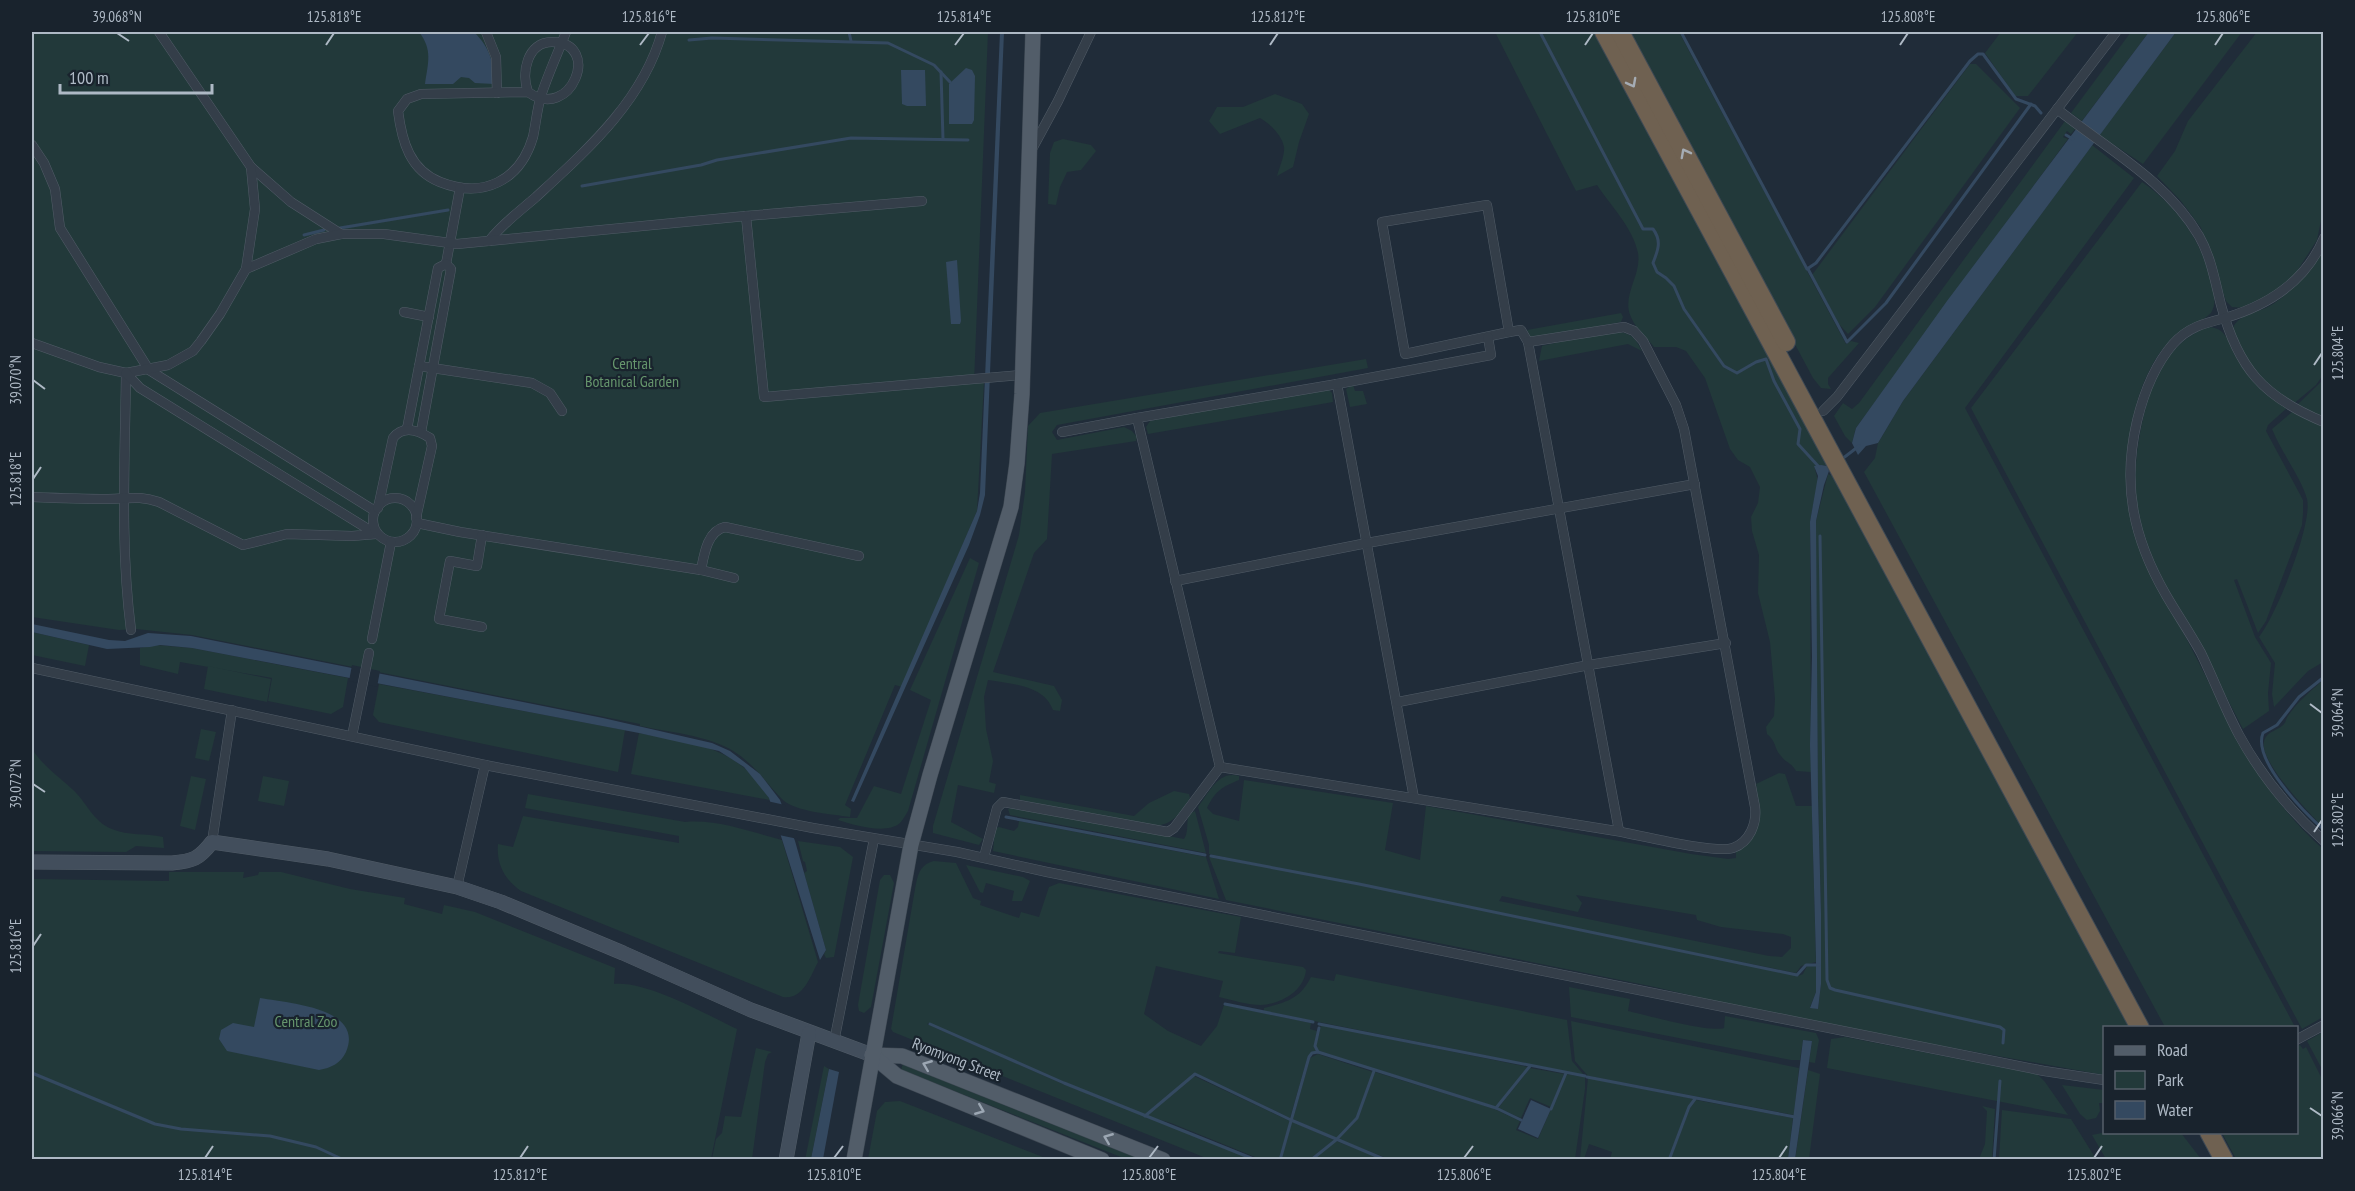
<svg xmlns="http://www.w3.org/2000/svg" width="2355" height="1191" font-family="'PT Sans Narrow',sans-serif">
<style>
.green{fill:#22393a;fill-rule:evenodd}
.water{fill:#344960}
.pier{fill:#202c39}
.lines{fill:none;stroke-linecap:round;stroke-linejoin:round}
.stream{stroke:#344960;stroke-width:3}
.street-casing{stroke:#515c67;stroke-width:10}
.secondary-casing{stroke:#515c67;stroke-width:15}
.primary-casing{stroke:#3d4752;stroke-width:16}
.highway-casing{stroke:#3e4954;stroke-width:20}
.street{stroke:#343e49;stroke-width:9}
.secondary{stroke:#424e5c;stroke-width:14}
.primary{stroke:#525d69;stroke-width:15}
.highway{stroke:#6f6151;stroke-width:18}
.oneway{stroke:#a5acb4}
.oneway2{stroke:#9ca7b3}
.ticks{fill:none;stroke:#aeb9c5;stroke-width:2}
.labels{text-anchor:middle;stroke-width:4.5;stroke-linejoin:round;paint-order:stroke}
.park-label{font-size:16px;fill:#66966d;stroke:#19232d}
.street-label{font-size:16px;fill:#aeb9c5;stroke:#19232d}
.neatline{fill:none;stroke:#aeb9c5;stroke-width:2}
.ticks-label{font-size:15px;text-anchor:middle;fill:#aeb9c5}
</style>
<rect width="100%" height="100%" fill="#202c39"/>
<!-- green -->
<g class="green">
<path d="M32,32H988L974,383L984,382L977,511L902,687L895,685L845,805L851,809L850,817C832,814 796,812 783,800C765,782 753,762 730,749C704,735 669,732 640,726V724L192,635L136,629L119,630L32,617Z"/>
<path d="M1495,32H1596L1821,451L1820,455L1827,466L1821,465L1815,469L1818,481L1810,522L1811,772L1796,771C1792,763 1786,763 1781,756C1774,749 1777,742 1767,734L1766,727L1774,716L1775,699L1770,642L1758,593L1759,555L1752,531L1751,517L1758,503L1760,487L1750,467L1738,460L1730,449L1705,378L1686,351L1676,347H1654C1647,338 1635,328 1631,317C1621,296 1642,275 1638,253C1633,228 1611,206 1597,185L1576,191Z"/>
<polygon points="1628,32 1679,32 1846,344 1851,341 1859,343 1828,378 1828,384 1831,389 1821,388 1813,378"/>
<polygon points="2001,32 2078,32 2028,96 2015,96 1985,53"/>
<polygon points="2131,32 2149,32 2082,121 2071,113"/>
<polygon points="2176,32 2242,32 2143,164 2099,135"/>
<polygon points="2257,32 2323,32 2323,211 2317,240 2294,276 2275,293 2245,308 2232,307 2226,301 2201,228 2181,201 2157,176 2175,151 2188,121"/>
<polygon points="1970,64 1976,64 2020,108 1875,307 1848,334 1838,323 1812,275"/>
<path d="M1275,94L1302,104L1309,114L1299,142L1293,167L1277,176C1279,168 1285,155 1284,147C1282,135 1269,123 1260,118L1220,134L1209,121L1217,107H1243Z"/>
<polygon points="2065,121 2075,129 2071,134 2067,131 2063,137 2068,139 1856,428 1852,443 1845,436 1834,416 1843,403 1852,409 1859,403"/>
<polygon points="1063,139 1091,145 1096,151 1081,170 1067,172 1060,187 1056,205 1048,204 1050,153 1054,142"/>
<polygon points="2092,145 2134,178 1965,408 2295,1027 2165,1027 1864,472 1875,458 1878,443 1903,401"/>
<path d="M2142,182C2177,206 2202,241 2211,282C2214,294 2217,303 2211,313C2200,324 2184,327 2173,338C2151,358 2139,390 2133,419C2109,525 2154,572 2198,661C2232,729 2265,799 2323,849V1017L2302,1029L1971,408Z"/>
<path d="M2323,248V375L2316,385L2292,405L2274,394L2242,354L2233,328C2239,313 2260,313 2273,304C2295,289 2309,270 2323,248Z"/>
<polygon points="1621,313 1623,317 1621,322 1531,339 1527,330"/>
<path d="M2208,327C2214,327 2220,329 2224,334C2230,341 2232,351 2237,359C2249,379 2267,396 2287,408L2268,425L2266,431L2303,500V513L2302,525L2266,621L2258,633L2237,579L2234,580L2255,637L2271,663L2268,693L2269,711L2243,729C2224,692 2205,656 2184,620C2170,594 2152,567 2143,538C2130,493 2135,447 2147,403C2157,369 2174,340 2208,327Z"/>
<path d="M1617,332C1632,333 1635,338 1642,351L1628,344L1539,361L1542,346L1586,336Z"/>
<path d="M1366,359L1368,368L1057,425L1052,432L1057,440L1124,427L1132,431L1137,437L1136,441L1052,454L1047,539L1034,553L993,672L1054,686L1062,700L1060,711L1053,710C1044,685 1012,684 988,680L984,697L986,729L993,761L989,782L996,784L994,793L958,785L951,822L983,839L979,845L933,833V826L1019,535L1025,492L1028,426L1040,413Z"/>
<polygon points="2323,380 2323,419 2295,407"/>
<polygon points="1353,384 1355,391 1363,391 1367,404 1350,407 1346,389"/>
<polygon points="1323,388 1327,388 1332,393 1333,402 1148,434 1146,427 1150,421"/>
<path d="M2292,412L2323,425V662L2308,671L2274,707L2272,694L2275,663L2259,637C2276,616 2313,524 2307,499C2301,477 2281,452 2272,429Z"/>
<path d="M1828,474L1832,476L1865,535L2130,1027L2104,1028V1075L1787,1018L1655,987L1226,900L1209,857L1338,880L1209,854V845L1198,807C1209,793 1218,770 1239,776V780C1222,787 1216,790 1207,808L1213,814L1239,821L1244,780L1393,803L1385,850L1420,860L1426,806L1691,854L1728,859L1736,858V850C1766,833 1760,812 1756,784L1779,773L1785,774L1796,806H1812L1816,962L1801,966L1796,973L1402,894L1798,976L1803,974L1807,966H1816V992L1810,1007L1818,1009L1821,984V913L1818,796L1815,555L1816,521ZM1576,895L1696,915L1697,920L1721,927L1783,934L1791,937V948L1782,957L1769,956L1499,901L1502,896L1578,912L1582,903Z"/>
<path d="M970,558L979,563L908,811C906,814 903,820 900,823C886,835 854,825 838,820L840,818H857L874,786L901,794L931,700L910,690Z"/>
<polygon points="32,632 89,645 85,666 32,655"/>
<polygon points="156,645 192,648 348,678 343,707 331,714 268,701 272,678 180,662 178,674 140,665 140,648"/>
<polygon points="208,666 271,679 267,702 204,689"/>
<path d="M2323,680V827C2310,814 2259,761 2264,742C2266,731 2278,731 2284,724C2286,722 2286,718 2288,716C2297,702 2311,691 2323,680Z"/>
<polygon points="379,684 625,730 618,772 379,722 373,715"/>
<polygon points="201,729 216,732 209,761 195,758"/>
<path d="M639,733C694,744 739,745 770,800L631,774Z"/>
<path d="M32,749C44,767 57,775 72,789C86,801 93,822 112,829C129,836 145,833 163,837L164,848L136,846L126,852L32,851Z"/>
<polygon points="191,776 206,779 195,830 180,826"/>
<polygon points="263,776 289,781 284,806 258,801"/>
<path d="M1174,791L1189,794L1190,798C1180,813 1174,824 1155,826L1020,800V795L1134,816L1149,803Z"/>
<path d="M528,794L685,822C718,819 750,832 782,840L818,962C810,977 803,1000 783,997L521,891C505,880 496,864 498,844L513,847L523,816L679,843V836L525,808Z"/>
<path d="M1015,807L1184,839C1189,832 1186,822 1189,814L1195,811L1206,853L1010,815L1008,809Z"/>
<polygon points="1019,821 1206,857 1219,899 993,851 995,828 999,827 1014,831 1018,827"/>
<polygon points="798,841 840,847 853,857 834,957 826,958 824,954 826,950 804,873 807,871 805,862 803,861"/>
<path d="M934,861L956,863L973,898L981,901L980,905L1019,918L1021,912L1039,917L1049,887L1059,883L1241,917L1235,953L1219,951L1218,953L1303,967L1306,970C1304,991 1281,1004 1261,1005C1248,1005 1232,1000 1219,997L1223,981L1156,966L1144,1014L1168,1031L1201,1046L1217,1026L1224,1005L1311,1023L1310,1029L1317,1031L1314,1047L1316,1051L1308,1056L1290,1118L1195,1073L1145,1115L1064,1082L929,1023L927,1024L1063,1084L1254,1159L1211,1160L893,1032L891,1029L915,889C918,875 919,865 934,861Z"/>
<polygon points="966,865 1023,877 1030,881 1022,901 1012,901 1014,891 986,883 983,893 980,892"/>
<path d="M169,872H244L243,878L258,875L259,872H281L350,889L405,898L404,904L442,914L444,905L475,912L615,968L614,984C648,981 705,1014 737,1029L711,1159H32V879L164,881H169Z"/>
<polygon points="884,875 890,875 894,883 871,1007 864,1013 859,1011 858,1005 880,880"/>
<path d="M1336,974L1567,1020L1572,1061L1584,1075L1264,1011V1008C1287,1002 1300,999 1311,977L1334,981Z"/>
<path d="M1569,987L1630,999L1628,1011C1645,1015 1711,1033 1724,1028L1725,1016L1816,1033L1819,1040L1815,1063L1809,1062L1812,1041L1803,1040L1800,1060H1791L1571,1017Z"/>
<polygon points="1571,1021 1799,1068 1794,1115 1588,1076 1575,1061"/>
<polygon points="1321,1025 1528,1067 1496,1107 1319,1051 1316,1046"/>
<polygon points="2323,1032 2323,1071 2307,1041"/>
<polygon points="1845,1037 2037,1074 2045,1082 2068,1115 1827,1068 1831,1039"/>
<polygon points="2300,1045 2303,1049 2306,1047 2323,1081 2323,1159 2236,1159 2222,1133 2296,1132 2296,1047"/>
<polygon points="756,1048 772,1052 768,1054 765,1062 752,1159 712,1159 716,1139 722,1133 725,1116 741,1117"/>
<polygon points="1318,1054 1373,1072 1356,1118 1336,1139 1293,1119 1310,1058"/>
<polygon points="903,1063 1144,1159 1126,1159 901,1070"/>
<polygon points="824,1066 829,1069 811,1159 805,1160"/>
<polygon points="1530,1068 1564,1074 1551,1107 1530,1098 1521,1118 1498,1108"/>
<polygon points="1808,1070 1820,1074 1809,1159 1795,1160"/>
<polygon points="1375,1072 1492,1108 1520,1121 1516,1130 1538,1139 1566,1074 1585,1077 1585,1089 1575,1159 1389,1159 1338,1139 1357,1120"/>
<polygon points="1194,1076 1290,1121 1279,1159 1260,1159 1171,1123 1146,1116"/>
<polygon points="1588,1078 1694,1099 1689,1106 1668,1159 1610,1159 1612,1152 1589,1144 1584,1159 1580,1159"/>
<polygon points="2062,1085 2104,1090 2104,1103 2099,1103 2100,1111 2096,1118 2087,1120 2080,1114"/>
<polygon points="1696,1100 1793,1118 1788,1159 1670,1160 1690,1108"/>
<polygon points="900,1101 1048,1159 868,1159 877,1111 885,1102"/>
<polygon points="1982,1106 1995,1109 1992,1159 1979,1159 1985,1144 1987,1111"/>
<polygon points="2002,1110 2071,1119 2096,1159 1999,1159"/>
<polygon points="1292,1121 1334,1140 1310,1159 1281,1159"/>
<polygon points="2107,1132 2181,1133 2201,1159 2159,1160 2159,1158 2106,1159 2092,1135"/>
<polygon points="1336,1141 1383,1159 1313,1159"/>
</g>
<!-- water -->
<g class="water">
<path d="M419,32H474C490,48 494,62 494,84L475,83L469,78L461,77L453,84H425C428,63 433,50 419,32Z"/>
<polygon points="1000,32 1004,32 985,495 980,515 969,545 854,802 851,801 977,511 980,493"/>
<polygon points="2149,32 2176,32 1903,401 1878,443 1866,446 1858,455 1852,443 1856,428 1947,301"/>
<polygon points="966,68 972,70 975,76 974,120 972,124 949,124 949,84"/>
<polygon points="901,70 925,70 926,106 907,106 902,104"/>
<polygon points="957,260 961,321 960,324 951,324 946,262"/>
<polygon points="1821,465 1827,466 1829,471 1824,485 1816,521 1818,796 1821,913 1821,984 1818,1009 1810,1008 1816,992 1816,958 1810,745 1812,657 1810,522 1818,476 1814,466"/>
<polygon points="32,624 109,640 125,641 148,633 191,636 603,718 712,743 730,751 760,774 780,800 795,841 826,950 820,960 769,798 744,767 719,751 639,733 192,648 160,645 150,647 107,649 32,632"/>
<path d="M260,998C286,1003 365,1007 346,1052C341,1063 331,1068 319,1070L227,1051L219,1039L221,1030L233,1023L254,1027Z"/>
<polygon points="1803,1040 1812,1041 1795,1159 1788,1159"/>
<polygon points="829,1069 839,1072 823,1159 811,1159"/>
<polygon points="1531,1100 1551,1109 1538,1138 1518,1129"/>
</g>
<!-- pier -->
<g class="pier">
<polygon points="352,665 380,671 377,687 349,681"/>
<polygon points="767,801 785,805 798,839 779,835"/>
</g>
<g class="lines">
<!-- stream -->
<g class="stream">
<polyline points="849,32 851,41"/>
<path d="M1540,32L1643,229H1653C1662,241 1658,250 1653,263L1657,272L1666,278L1674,286L1684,309L1724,366L1737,373L1756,362L1766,359L1774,381L1800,429L1798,444L1819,467"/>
<polyline points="1681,32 1807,269 1816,263 1970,61 1978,54 1983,54 2016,99 2035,106 2041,113"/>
<polyline points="689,40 712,38 888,43 934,65 950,82"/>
<polyline points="941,72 943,139"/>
<polyline points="2066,135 2073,139"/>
<polyline points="582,186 701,165 717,160 851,138 968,140"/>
<polyline points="340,228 448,210"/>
<polyline points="304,235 324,230"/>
<polyline points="1808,269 1847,342 1886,303 2031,104"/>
<polyline points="1842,459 1859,446"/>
<polyline points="1820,536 1827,980 1830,988 1835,990 2000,1027 2004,1030 2003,1043"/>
<path d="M2324,677L2299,697L2277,725L2263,733C2252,760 2305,813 2324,830"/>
<polyline points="1006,817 1205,855"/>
<polyline points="1211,856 1359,884 1797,975 1806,965 1819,965"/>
<polyline points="1225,1004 1313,1022"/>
<polyline points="930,1024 1064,1083 1256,1160"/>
<polyline points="1319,1024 1585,1076"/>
<polyline points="1319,1028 1315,1046 1318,1052 1496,1108 1530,1066"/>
<polyline points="32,1073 155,1124 181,1129 270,1136 316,1147 344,1160"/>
<polyline points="1587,1077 1795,1117"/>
<polyline points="1496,1108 1521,1120"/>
<polyline points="1551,1109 1566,1073"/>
<polyline points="1145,1116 1195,1074 1291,1120 1386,1160"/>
<polyline points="1280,1160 1309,1057 1312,1053 1318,1052"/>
<polyline points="1311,1160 1336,1140 1357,1118 1374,1071"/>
<polyline points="1669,1160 1689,1107 1695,1099"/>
<polyline points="1994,1160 2000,1081"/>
</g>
<!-- street casing -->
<g class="street-casing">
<g id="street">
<polyline points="486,32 496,57 497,93"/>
<path d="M528,92C521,73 527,42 552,42C603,42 571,123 528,92L421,94L407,99L398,111C402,142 410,170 440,182C483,199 520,181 533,137C536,123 537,109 541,96C548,74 558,53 566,32"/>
<path d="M2057,109C2106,148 2167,181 2199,236C2211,257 2215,281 2221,305C2238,368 2263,397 2324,422"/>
<polyline points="32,145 44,163 55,189 60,228 149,370 375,511"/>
<polyline points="1032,149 1058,101 1091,32"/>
<polyline points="251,167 291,202 341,234"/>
<polyline points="922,201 746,216 764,397 1022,375"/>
<polygon points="1487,205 1509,332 1405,354 1382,222"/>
<path d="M2324,238C2306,281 2269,305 2225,318C2205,323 2188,327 2173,344C2154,366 2144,392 2137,421C2122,485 2133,538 2166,595C2177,614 2190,633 2201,653C2214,680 2225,709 2239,735C2261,775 2290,811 2324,841"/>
<path d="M489,241C502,224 520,211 536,197C587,150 643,101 662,32"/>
<polyline points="446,264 460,188"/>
<polyline points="246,269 316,239 341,234 384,234 457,244 746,216"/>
<polyline points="404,312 429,317"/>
<polyline points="1509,332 1521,330 1528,342 1619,831"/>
<polyline points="32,343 99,367 126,373 168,365 193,351 201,341 220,314 246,269 255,209 251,167 159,32"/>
<polyline points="419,366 532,383 550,393 562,411"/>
<path d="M126,373C125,459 120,545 131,630"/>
<polyline points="1337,384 1414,798"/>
<polyline points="1823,411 1837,397 2116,32"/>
<polyline points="407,429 438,268 446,264 451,269 421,432"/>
<polyline points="1062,432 1137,418"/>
<path d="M32,497C57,498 82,499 108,499C129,499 138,495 159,502L243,545L287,534L352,536L376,534L140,388L126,373"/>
<circle cx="395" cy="520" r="22"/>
<path d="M378,508L393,438C403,425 418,430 430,438L432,446L416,518"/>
<polyline points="417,523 460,532 701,570 734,578"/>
<path d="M701,570C704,555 707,531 725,527L859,556"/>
<polyline points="1175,581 1367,543 1695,484"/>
<polyline points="482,627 439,619 450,561 477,566 482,535"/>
<polyline points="372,639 391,542"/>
<polyline points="32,668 485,765 813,828 957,852 1047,872 2044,1071 2104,1080"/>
<polyline points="1398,702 1589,665 1726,643"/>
<polyline points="352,736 369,653"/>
<path d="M1220,767C1352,788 1484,809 1616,831C1639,835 1715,854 1733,848C1750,842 1757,823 1755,807L1684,429L1676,405L1643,341L1634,331L1624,327L1528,342"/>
<polyline points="212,842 232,710"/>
<polyline points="984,857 997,808 1003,802 1168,832 1174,828 1220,767 1137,418 1337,384 1491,355 1488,337"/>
<polyline points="457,887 485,765"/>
<polyline points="2296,1040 2324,1025"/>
<polyline points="834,1042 874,839"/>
</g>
</g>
<!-- secondary casing -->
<g class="secondary-casing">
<g id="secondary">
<path d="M32,862L172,863C193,861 199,859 212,842L328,859L457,887L501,902L623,953L751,1010L872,1055"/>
<polyline points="786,1160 809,1033"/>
</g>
</g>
<!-- primary casing -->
<g class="primary-casing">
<g id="primary">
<polyline points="872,1055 902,1056 1163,1160"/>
<polyline points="872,1055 897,1076 1102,1160"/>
<polyline points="854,1160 911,845 930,775 1011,507 1017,463 1022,394 1033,32"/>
</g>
</g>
<!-- highway casing -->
<g class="highway-casing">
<g id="highway">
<polyline points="1604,32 2140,1028"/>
<polyline points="1620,32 1786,342"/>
<polyline points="2209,1132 2224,1160"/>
</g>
</g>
<!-- street -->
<use href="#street" class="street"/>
<!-- secondary -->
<use href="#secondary" class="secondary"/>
<!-- primary -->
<use href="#primary" class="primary"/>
<!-- highway -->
<use href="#highway" class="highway"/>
</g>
<!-- one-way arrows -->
<defs><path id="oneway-chevron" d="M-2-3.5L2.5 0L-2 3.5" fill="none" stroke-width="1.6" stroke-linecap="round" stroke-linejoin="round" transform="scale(1.5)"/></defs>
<g class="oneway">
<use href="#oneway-chevron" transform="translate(1632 83) rotate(62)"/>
<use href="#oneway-chevron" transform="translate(1685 153) rotate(-118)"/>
</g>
<g class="oneway2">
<use href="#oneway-chevron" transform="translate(927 1065) rotate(-158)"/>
<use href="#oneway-chevron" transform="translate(980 1110) rotate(22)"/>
<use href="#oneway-chevron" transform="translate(1108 1138) rotate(-158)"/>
</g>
<!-- ticks -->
<path class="ticks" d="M117,33L129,41M326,45L334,33M640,45L649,33M955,45L964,33M1270,45L1278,33M1585,45L1593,33M1900,45L1908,33M2215,45L2223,33M2314,365L2322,353M33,380L45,389M33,479L41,467M2310,704L2322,713M33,784L45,792M2314,832L2322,820M33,946L41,934M2310,1108L2322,1116M205,1158L213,1146M520,1158L528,1146M834,1158L843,1146M1149,1158L1158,1146M1464,1158L1473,1146M1779,1158L1787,1146M2094,1158L2102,1146"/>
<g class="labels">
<!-- park labels -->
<g class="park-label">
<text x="632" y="369">Central<tspan x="632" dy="18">Botanical Garden</tspan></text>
<text x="306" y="1027">Central Zoo</text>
</g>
<!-- street labels -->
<g class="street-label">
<text transform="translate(957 1059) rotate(21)" y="6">Ryomyong Street</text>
</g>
</g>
<!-- border -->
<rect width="2355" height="1191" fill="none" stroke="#19232d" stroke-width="66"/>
<!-- legend -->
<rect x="2103" y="1026" width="195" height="108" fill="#19232d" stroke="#555f6a" stroke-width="1.5"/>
<rect x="2115" y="1046" width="30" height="9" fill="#525d69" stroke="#555f6a" stroke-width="1.5"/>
<text x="2157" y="1056" font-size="18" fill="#aeb9c5">Road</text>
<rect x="2115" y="1071" width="30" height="18" fill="#22393a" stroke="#555f6a" stroke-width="1.5"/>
<text x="2157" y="1086" font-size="18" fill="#aeb9c5">Park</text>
<rect x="2115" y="1101" width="30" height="18" fill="#344960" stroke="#555f6a" stroke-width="1.5"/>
<text x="2157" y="1116" font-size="18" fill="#aeb9c5">Water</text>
<!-- scale -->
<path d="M60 84v9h152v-9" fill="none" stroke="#aeb9c5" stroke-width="3"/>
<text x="69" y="84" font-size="18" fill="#aeb9c5" stroke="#19232d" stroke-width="4.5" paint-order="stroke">100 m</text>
<rect x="33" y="33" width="2289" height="1125" class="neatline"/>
<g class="ticks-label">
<text x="117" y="22">39.068°N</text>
<text x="334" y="22">125.818°E</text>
<text x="649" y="22">125.816°E</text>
<text x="964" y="22">125.814°E</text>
<text x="1278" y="22">125.812°E</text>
<text x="1593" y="22">125.810°E</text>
<text x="1908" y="22">125.808°E</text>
<text x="2223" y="22">125.806°E</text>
<text transform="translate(2338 353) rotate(-90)" y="5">125.804°E</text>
<text transform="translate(16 380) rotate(-90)" y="5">39.070°N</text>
<text transform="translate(16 479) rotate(-90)" y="5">125.818°E</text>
<text transform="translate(2338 713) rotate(-90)" y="5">39.064°N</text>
<text transform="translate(16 784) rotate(-90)" y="5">39.072°N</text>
<text transform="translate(2338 820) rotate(-90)" y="5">125.802°E</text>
<text transform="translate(16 946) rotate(-90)" y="5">125.816°E</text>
<text transform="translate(2338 1116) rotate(-90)" y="5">39.066°N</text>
<text x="205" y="1180">125.814°E</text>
<text x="520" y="1180">125.812°E</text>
<text x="834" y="1180">125.810°E</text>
<text x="1149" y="1180">125.808°E</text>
<text x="1464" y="1180">125.806°E</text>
<text x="1779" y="1180">125.804°E</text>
<text x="2094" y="1180">125.802°E</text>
</g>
</svg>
